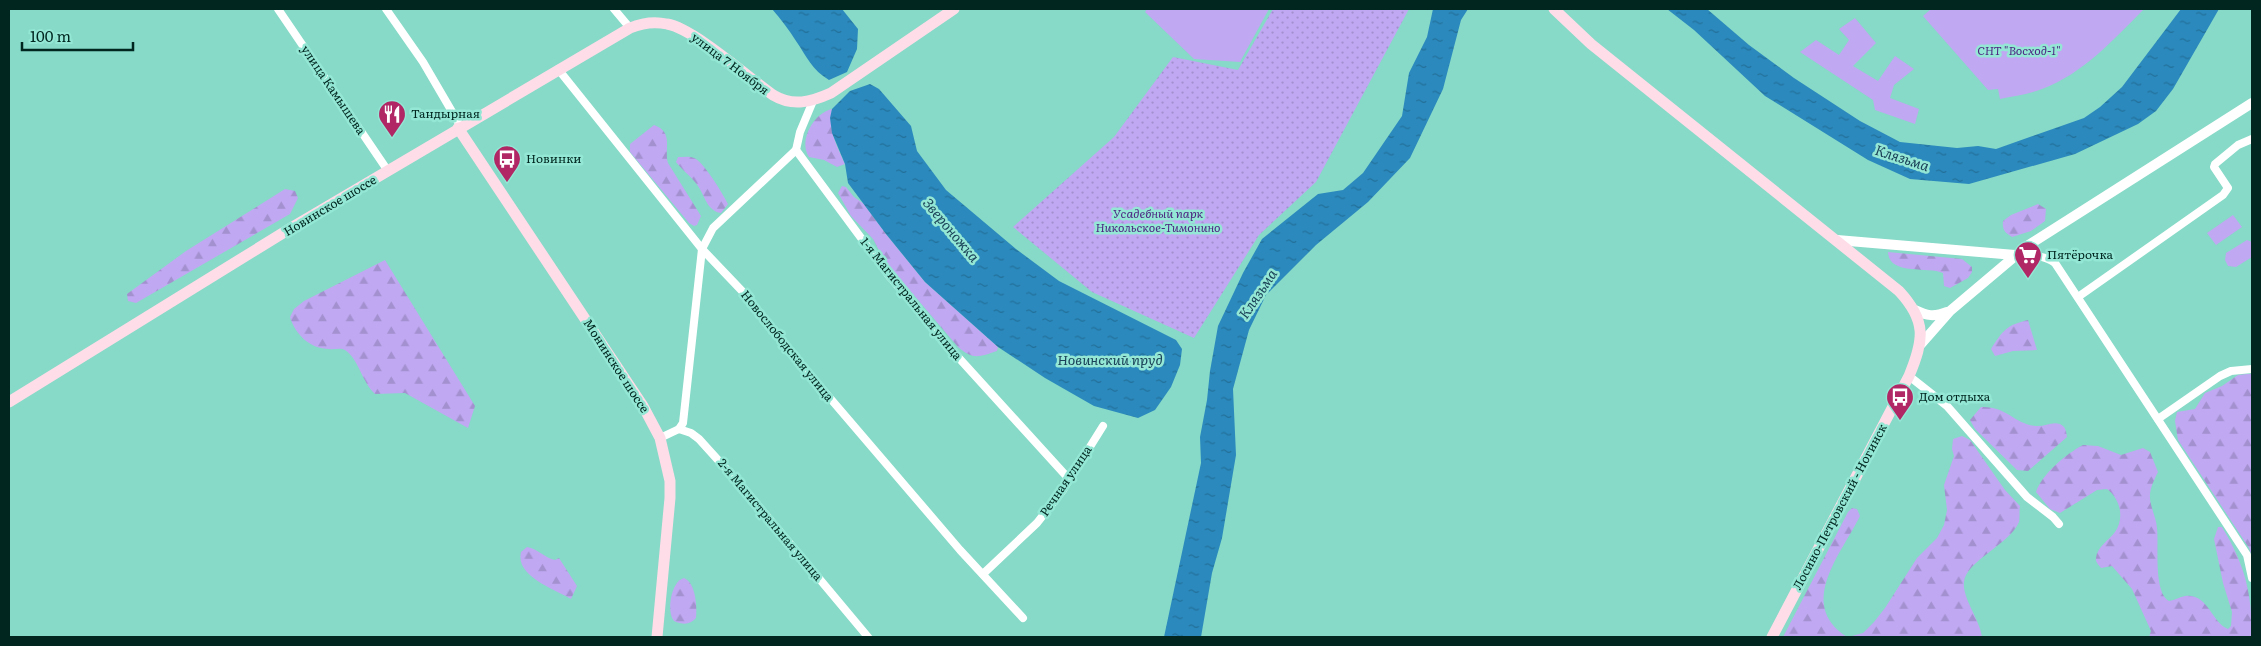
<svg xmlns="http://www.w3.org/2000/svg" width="2261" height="646" font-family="Literata,serif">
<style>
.forest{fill:url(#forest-firs)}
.park{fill:url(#park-dots)}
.garden{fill:#c0a8f2}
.water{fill:url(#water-ripples)}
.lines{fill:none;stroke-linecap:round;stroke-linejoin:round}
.minor{stroke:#fff;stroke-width:8}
.tertiary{stroke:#fff;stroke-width:10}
.secondary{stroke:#fedce8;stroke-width:11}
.labels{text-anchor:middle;stroke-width:5;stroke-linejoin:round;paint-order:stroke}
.park-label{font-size:12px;font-style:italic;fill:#4d2682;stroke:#93e7d4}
.street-label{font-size:12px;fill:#012620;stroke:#93e7d4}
.poi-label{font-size:12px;fill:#012620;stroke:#93e7d4;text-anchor:start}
.water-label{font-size:14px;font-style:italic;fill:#1b4158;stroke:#93e7d4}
</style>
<defs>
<pattern id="forest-firs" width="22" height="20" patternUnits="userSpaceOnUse" patternTransform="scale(1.25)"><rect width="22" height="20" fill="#c0a8f2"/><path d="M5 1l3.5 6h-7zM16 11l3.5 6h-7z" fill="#a390cf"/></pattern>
<pattern id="park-dots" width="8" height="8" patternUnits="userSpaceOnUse" patternTransform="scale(1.25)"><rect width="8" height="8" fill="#c0a8f2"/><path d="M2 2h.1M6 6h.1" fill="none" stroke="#a390cf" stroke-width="1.8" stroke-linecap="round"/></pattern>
<pattern id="water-ripples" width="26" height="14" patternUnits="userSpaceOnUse" patternTransform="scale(1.25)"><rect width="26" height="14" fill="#2b89bd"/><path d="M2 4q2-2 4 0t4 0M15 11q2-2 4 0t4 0" fill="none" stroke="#227099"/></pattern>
</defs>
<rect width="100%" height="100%" fill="#86dac7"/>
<!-- forest -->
<g class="forest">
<path d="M832,109C828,130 837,146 845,164L837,167L824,160L809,157C798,140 814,113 832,109Z"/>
<path d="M654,125C674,132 664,149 668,163L701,216L697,225L694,226L689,223L630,152V144Z"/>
<path d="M678,157C683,157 690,156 694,158C704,162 723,194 728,204L721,213C707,211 705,196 698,186C692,177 683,171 676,162Z"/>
<path d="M842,186L846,187L854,197L863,203L886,234L925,282L998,347L997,351C979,357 973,360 958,347L884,260L873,239L851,216L838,193Z"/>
<polygon points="285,189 295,191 298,198 290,214 136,303 128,301 127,294 186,251"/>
<path d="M2038,204L2046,209L2045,221L2031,231L2012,237C2005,233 2002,230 2003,221L2011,215Z"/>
<path d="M1888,252L1962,259L1972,267V272L1968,278L1950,288L1944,286L1943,273C1928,266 1889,276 1888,252Z"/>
<path d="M385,260L475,406L468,428L405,393L375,394C362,382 358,358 345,350C340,347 335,350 329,349C310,349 295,334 290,317L294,309L304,301Z"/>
<path d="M2028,320L2037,350L2013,351L1995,356L1991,349C2003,330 2007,325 2028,320Z"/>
<polygon points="2248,374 2252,374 2252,557 2249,548 2178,440 2175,421 2177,412 2195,409 2205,393 2222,386 2238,375"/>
<path d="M1981,407C2007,406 2014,424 2036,426C2044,427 2052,421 2060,424C2066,427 2066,431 2067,437L2028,471L2017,470L1975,429L1970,420Z"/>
<path d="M1962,436L1970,440L2005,490L2020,506C2019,511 2020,518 2019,522C2010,544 1966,561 1964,582C1962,598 1980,620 1982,637H1848L1863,633L1874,622L1885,608L1917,558L1937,538L1944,525L1947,510L1944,485L1954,456L1952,449L1953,439Z"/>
<path d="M2083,445L2098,446L2121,455L2143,448L2150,452L2158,472C2155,478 2151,486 2150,494C2149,505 2156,516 2157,528C2159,545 2153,592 2169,601C2175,600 2180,597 2185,596C2208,593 2211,622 2228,629L2231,626L2232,612L2223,583L2214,539L2218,527H2222C2245,565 2252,593 2252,637H2149L2151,631L2132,589L2112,566L2101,568C2099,565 2095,562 2096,558C2097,547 2109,540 2115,532C2125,517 2120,499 2107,489L2097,490L2060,513L2050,509L2036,492C2042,474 2066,454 2083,445Z"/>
<path d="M1852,508L1857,509L1860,516C1842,553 1796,604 1847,637H1783L1848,512Z"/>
<path d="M527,547C538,549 545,558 555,560L559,558L577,586L571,599C554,589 515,576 521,552Z"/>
<path d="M684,578C696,583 697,607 696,618C690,625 683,625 674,621C666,612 671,581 684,578Z"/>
</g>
<!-- park -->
<polygon class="park" points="1273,9 1409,9 1316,182 1259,235 1194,338 1092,292 1013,227 1114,137 1173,57 1238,70"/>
<!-- garden -->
<g class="garden">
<polygon points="1147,9 1269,9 1240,62 1194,59 1145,12"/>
<path d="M1931,9H2144C2114,39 2083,74 2042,89C2029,94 2014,96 2000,99L1998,89L1988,90L1923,16Z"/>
<polygon points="1855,18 1876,43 1853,66 1878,81 1895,56 1914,69 1894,85 1890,98 1919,109 1915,124 1875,110 1873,100 1800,52 1816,40 1839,55 1849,40 1839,29"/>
<polygon points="2233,215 2242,227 2216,245 2207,233"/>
<polygon points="2247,240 2252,242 2252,257 2236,267 2228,266 2225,260 2226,253"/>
</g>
<!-- water -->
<g class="water">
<path d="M772,9H842L858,29L857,49L847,72L829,80C812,70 807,57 796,41C789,30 781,19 772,9Z"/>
<polygon points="1433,9 1468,9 1461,20 1443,89 1410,158 1368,202 1316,245 1266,295 1249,330 1233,389 1236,455 1222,538 1212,573 1201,637 1164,637 1201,463 1200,437 1207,400 1210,371 1218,326 1243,273 1262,239 1318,194 1343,190 1363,173 1402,116 1409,73 1427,37"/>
<polygon points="1667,9 1707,9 1749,45 1794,78 1860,121 1900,142 1957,148 1978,146 1996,149 2084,118 2100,107 2122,87 2181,9 2219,9 2173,89 2156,111 2138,124 2075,154 1969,184 1910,179 1868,160 1765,96 1694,30"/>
<polygon points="870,84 879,89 911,126 917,151 946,190 1016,249 1059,281 1176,340 1182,349 1180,365 1171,387 1155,410 1138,418 1094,406 1045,378 998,347 925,282 886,234 848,183 845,164 832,133 830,118 832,109 850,91"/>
</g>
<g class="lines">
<!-- minor -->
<g class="minor">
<polyline points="278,9 388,171"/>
<polyline points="386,9 423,62 461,127"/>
<polyline points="614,9 630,28"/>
<polyline points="558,69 702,249 743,292 794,356 960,550 1023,618"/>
<polyline points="813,101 800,132 796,150 890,277 958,357 1069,479"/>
<path d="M2015,255C2029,256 2043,254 2055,263L2247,555L2252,578"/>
<polyline points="2078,297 2223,195 2228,188 2214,167 2215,164 2238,145 2252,139"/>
<polyline points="1909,376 1947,406 2027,497 2053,517 2059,524"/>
<polyline points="2158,419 2220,376 2231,371 2252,369"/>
<polyline points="679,429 683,423 702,249 713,228 796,150"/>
<polyline points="660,438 679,429 691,433 699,439 746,491 868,637"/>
<polyline points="983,574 1037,523 1063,490 1103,426"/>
</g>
<!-- tertiary -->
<g class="tertiary">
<polyline points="1837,240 2015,255"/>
<path d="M1915,310C1927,316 1934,317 1947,312"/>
<polyline points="1921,344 1950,311 2027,246 2252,103"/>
</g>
<!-- secondary -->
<g class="secondary">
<path d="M1554,9L1591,44L1899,291C1927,321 1924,340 1909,376L1772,637"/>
<polyline points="458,128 643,406 660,438 670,481 670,498 657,637"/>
<path d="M9,402L291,228L630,28C642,23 654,21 667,24C693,28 749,78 773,95C793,107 811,102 831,93L954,9"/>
</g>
</g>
<!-- icons -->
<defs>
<g id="restaurant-pin" transform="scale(1.4375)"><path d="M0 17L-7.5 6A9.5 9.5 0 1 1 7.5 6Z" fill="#b12766" stroke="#93e7d4"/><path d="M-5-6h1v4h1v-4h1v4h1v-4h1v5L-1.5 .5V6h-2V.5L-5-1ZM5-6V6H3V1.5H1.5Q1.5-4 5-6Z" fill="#fff"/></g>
<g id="bus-pin" transform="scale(1.4375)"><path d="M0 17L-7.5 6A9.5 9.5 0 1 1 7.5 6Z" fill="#b12766" stroke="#93e7d4"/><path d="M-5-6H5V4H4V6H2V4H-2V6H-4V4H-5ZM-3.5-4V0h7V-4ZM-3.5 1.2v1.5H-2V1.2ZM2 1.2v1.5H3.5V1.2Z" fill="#fff"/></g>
<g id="supermarket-pin" transform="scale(1.4375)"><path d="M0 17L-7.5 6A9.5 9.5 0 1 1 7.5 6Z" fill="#b12766" stroke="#93e7d4"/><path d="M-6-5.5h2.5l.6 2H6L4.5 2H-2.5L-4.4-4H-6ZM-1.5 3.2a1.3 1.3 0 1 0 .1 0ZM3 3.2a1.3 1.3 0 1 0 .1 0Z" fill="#fff"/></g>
</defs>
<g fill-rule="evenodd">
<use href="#restaurant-pin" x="392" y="114"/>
<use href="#bus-pin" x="507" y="159"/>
<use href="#supermarket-pin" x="2028" y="255"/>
<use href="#bus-pin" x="1900" y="397"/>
</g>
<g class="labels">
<!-- park labels -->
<g class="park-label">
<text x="2019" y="55">СНТ "Восход-1"</text>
<text x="1158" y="218">Усадебный парк<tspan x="1158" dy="14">Никольское-Тимонино</tspan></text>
</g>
<!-- street labels -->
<g class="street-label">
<text transform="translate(730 64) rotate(37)" y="4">улица 7 Ноября</text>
<text transform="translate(333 90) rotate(56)" y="4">улица Камышева</text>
<text transform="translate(330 206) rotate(-31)" y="4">Новинское шоссе</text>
<text transform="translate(911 299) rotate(51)" y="4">1-я Магистральная улица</text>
<text transform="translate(787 346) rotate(51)" y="4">Новослободская улица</text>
<text transform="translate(616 366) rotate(57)" y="4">Монинское шоссе</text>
<text transform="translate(1066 481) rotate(-56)" y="4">Речная улица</text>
<text transform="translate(1840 507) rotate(-62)" y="4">Лосино-Петровский - Ногинск</text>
<text transform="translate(770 520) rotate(50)" y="4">2-я Магистральная улица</text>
</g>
<!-- poi labels -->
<g class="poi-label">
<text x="411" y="118">Тандырная</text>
<text x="526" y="163">Новинки</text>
<text x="2047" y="259">Пятёрочка</text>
<text x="1919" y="401">Дом отдыха</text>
</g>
<!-- water labels -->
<g class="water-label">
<text transform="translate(1902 158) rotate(18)" y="5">Клязьма</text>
<text transform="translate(951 230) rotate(50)" y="5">Звероножка</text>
<text transform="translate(1258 294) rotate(-56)" y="5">Клязьма</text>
<text x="1110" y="365">Новинский пруд</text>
</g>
</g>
<!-- border -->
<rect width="2261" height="646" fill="none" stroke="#012620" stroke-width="20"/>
<!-- scale -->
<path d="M22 42v8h111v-8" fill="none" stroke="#012620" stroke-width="2.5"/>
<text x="30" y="42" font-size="15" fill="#012620" stroke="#93e7d4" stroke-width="4" paint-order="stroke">100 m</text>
</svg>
